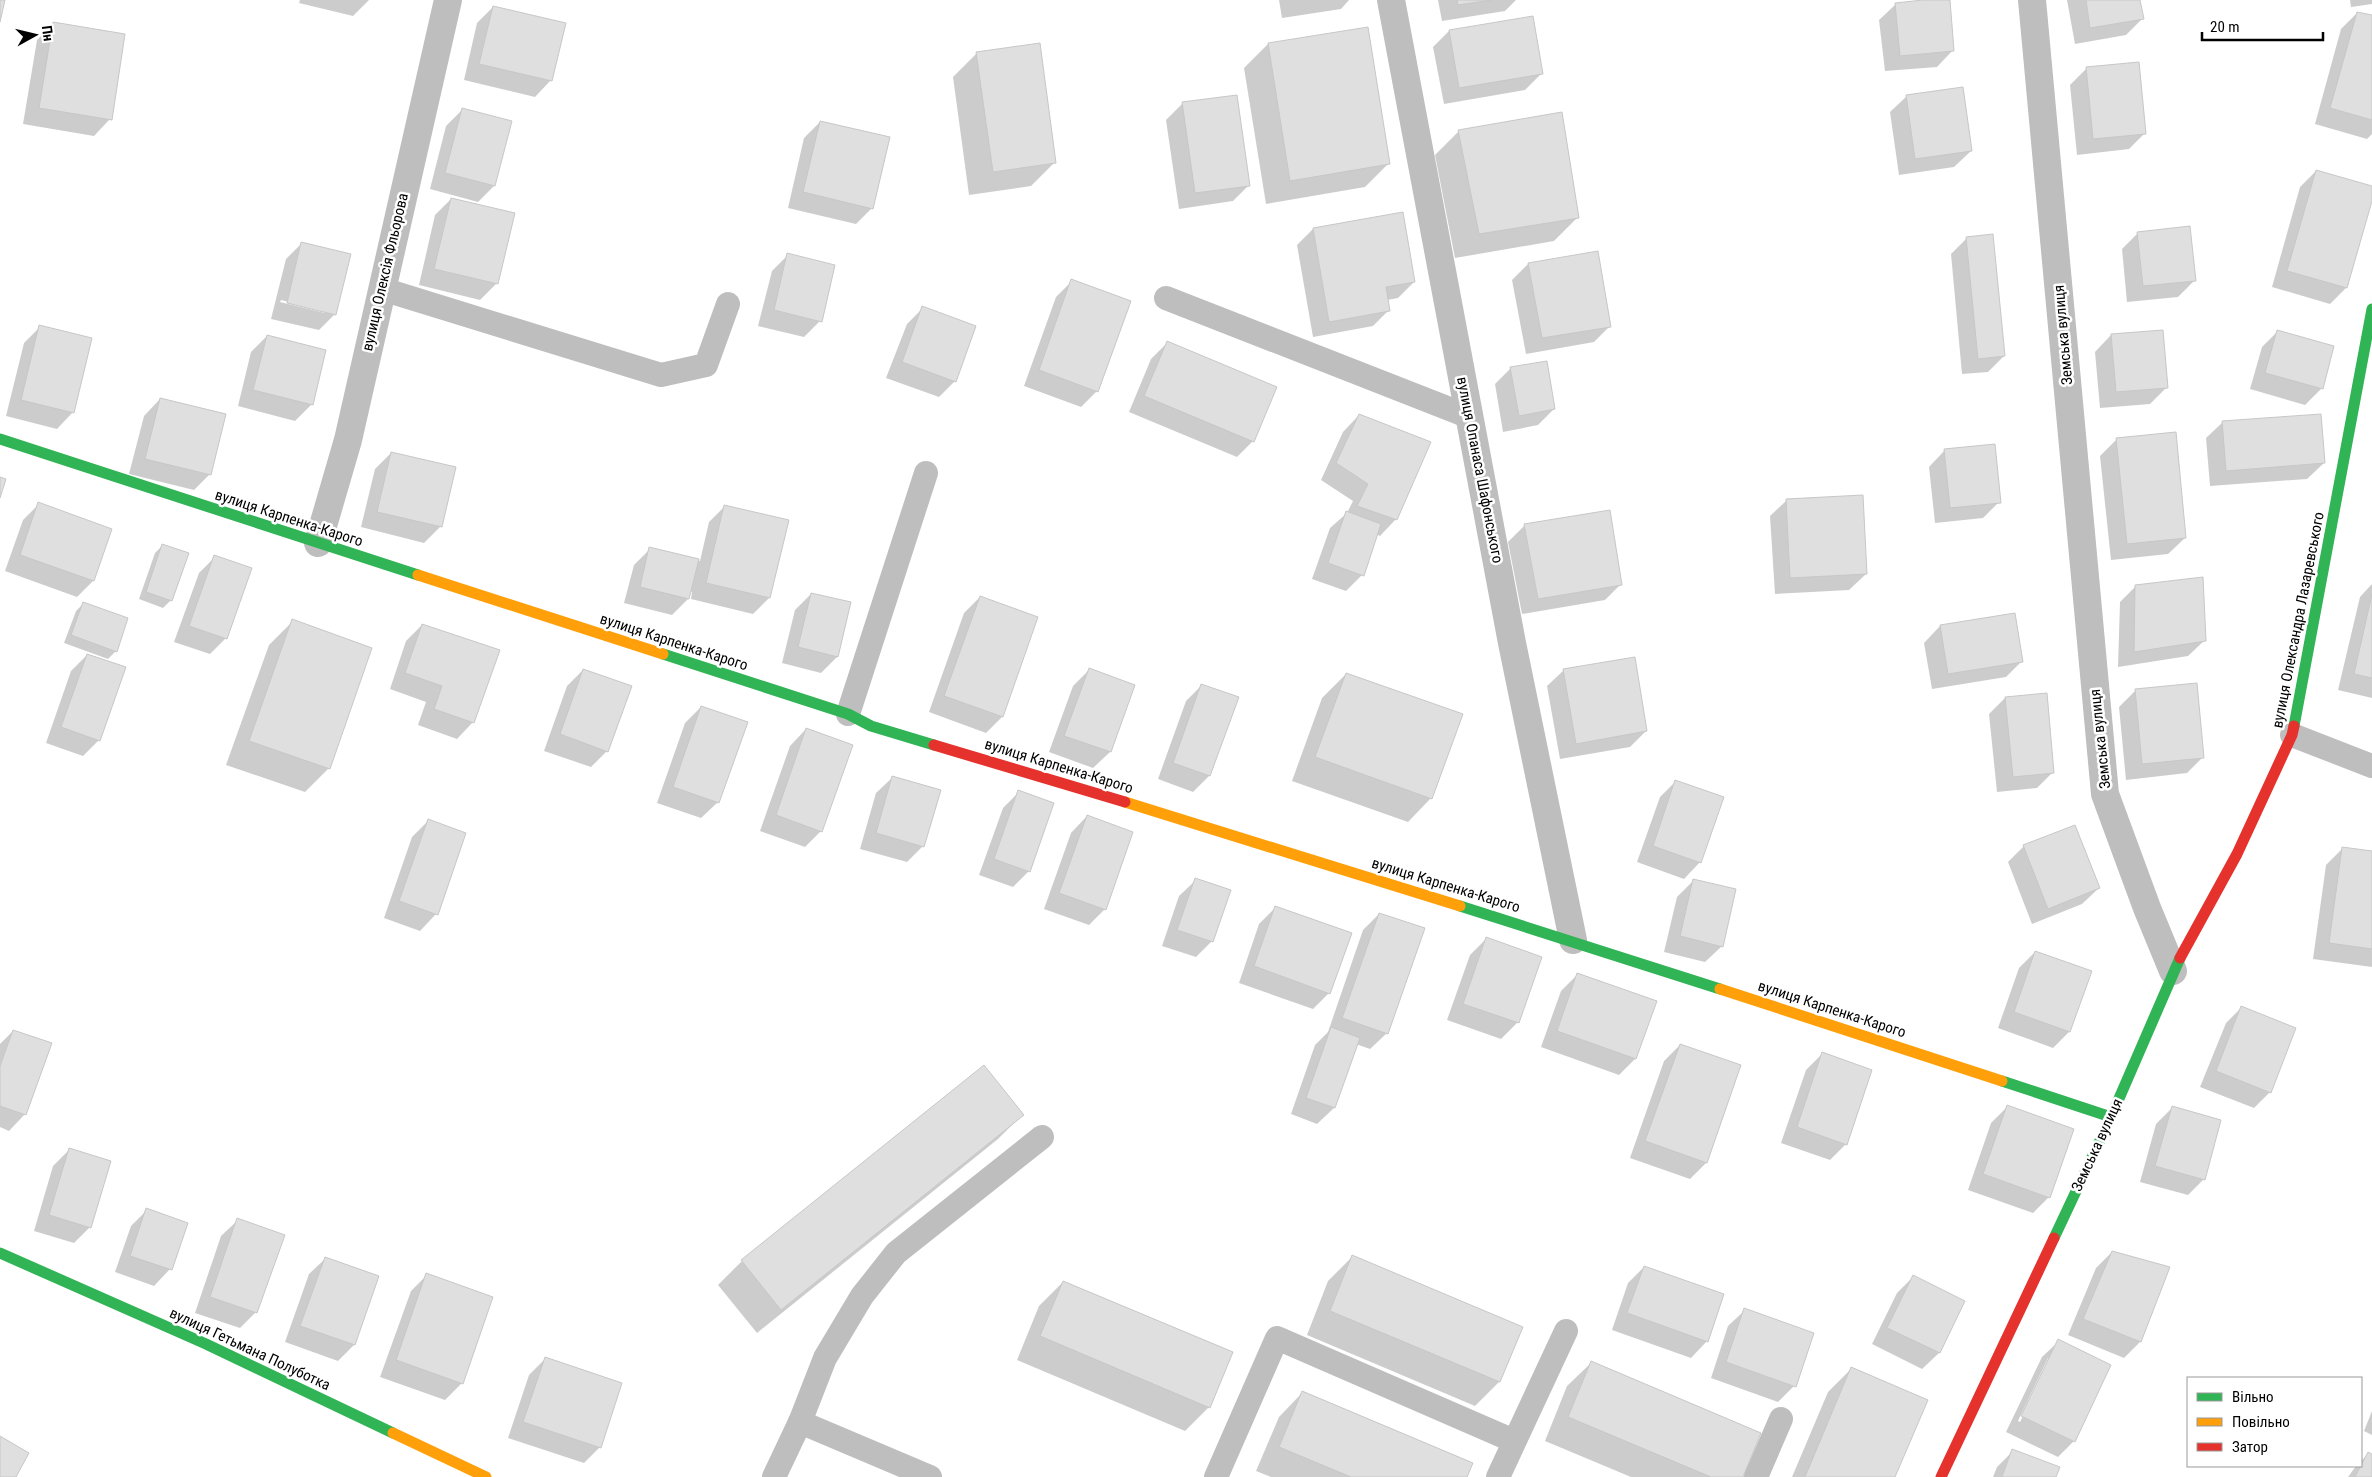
<svg xmlns="http://www.w3.org/2000/svg" width="2372" height="1477" font-family="'Roboto Condensed',sans-serif">
<style>
.shadow{fill:#0003;fill-rule:evenodd}
.building{fill:#dfdfdf;stroke:#c7c7c7}
.lines{fill:none;stroke-linecap:round;stroke-linejoin:round}
.lane{stroke:#bebebe;stroke-width:24}
.street{stroke:#bebebe;stroke-width:28}
.fast{stroke:#30b455;stroke-width:11}
.slow{stroke:#ff9f0a;stroke-width:11}
.jam{stroke:#e5322d;stroke-width:11}
.labels{text-anchor:middle;stroke-width:5;stroke-linejoin:round;paint-order:stroke}
.street-label{font-size:15px;fill:#000;stroke:#fff}
</style>
<rect width="100%" height="100%" fill="#fff"/>
<!-- shadow -->
<g class="shadow">
<polygon points="300,0 369,0 353,16 299,3"/>
<polygon points="1279,0 1349,0 1341,9 1282,18"/>
<polygon points="1438,0 1516,0 1505,11 1442,21"/>
<polygon points="1936,0 1949,0 1953,50 1937,67 1885,71 1879,20 1896,4"/>
<polygon points="2067,0 2139,0 2142,19 2126,35 2075,44"/>
<polygon points="2350,0 2372,0 2372,4 2351,7"/>
<polygon points="493,7 551,80 535,97 464,80 477,23"/>
<polygon points="2357,13 2372,16 2372,134 2367,139 2315,124 2341,29"/>
<polygon points="1532,18 1541,74 1525,90 1444,104 1433,47 1449,31"/>
<polygon points="53,24 110,119 94,136 23,124 37,40"/>
<polygon points="1367,28 1389,163 1365,187 1266,204 1244,68 1268,44"/>
<polygon points="977,53 1055,162 1031,186 969,195 953,77"/>
<polygon points="2086,69 2145,133 2129,149 2077,155 2070,85"/>
<polygon points="1907,96 1971,151 1954,167 1899,175 1890,112"/>
<polygon points="1182,104 1249,185 1233,201 1179,209 1166,120"/>
<polygon points="462,110 494,186 478,202 430,189 446,126"/>
<polygon points="820,122 872,208 856,224 788,208 804,138"/>
<polygon points="1459,131 1578,217 1554,241 1455,258 1435,155"/>
<polygon points="2316,171 2372,187 2372,196 2346,288 2330,304 2272,287 2300,187"/>
<polygon points="451,199 496,284 480,300 419,285 435,215"/>
<polygon points="1313,229 1414,282 1398,298 1387,300 1389,310 1373,326 1313,337 1297,245"/>
<polygon points="2138,233 2194,281 2178,297 2127,302 2122,249"/>
<polygon points="1967,238 2004,356 1988,372 1962,374 1951,254"/>
<path d="M302,243L335,314L319,330L271,319L286,259ZM281,300L325,311V313L280,302Z"/>
<polygon points="788,255 820,321 804,337 758,326 772,271"/>
<polygon points="1528,264 1610,326 1594,342 1526,354 1512,280"/>
<polygon points="1072,281 1097,391 1081,407 1024,386 1056,297"/>
<polygon points="923,308 955,381 939,397 886,378 907,324"/>
<polygon points="40,327 73,412 57,429 6,416 24,343"/>
<polygon points="2278,331 2321,389 2305,405 2250,389 2262,347"/>
<polygon points="2111,335 2166,388 2150,404 2100,408 2095,352"/>
<polygon points="267,336 312,404 295,421 238,406 251,352"/>
<polygon points="1167,343 1253,441 1237,457 1129,412 1151,359"/>
<polygon points="1511,368 1554,409 1538,425 1503,432 1495,384"/>
<polygon points="160,399 210,474 194,490 129,474 144,416"/>
<polygon points="1359,415 1396,519 1380,536 1376,534 1362,575 1346,591 1312,579 1330,528 1347,513 1353,501 1321,480 1343,432"/>
<polygon points="2223,422 2324,463 2307,479 2210,486 2206,438"/>
<polygon points="2117,439 2185,538 2168,554 2111,560 2100,456"/>
<polygon points="1945,450 1999,502 1983,518 1935,523 1929,467"/>
<polygon points="391,453 441,526 424,543 361,527 375,469"/>
<polygon points="1787,500 1866,574 1849,590 1775,594 1770,516"/>
<polygon points="39,504 111,529 93,581 77,597 5,571 23,520"/>
<polygon points="725,506 769,598 753,614 691,599 692,592 690,591 688,599 672,615 624,603 634,565 650,549 700,561 709,522"/>
<polygon points="1609,512 1621,584 1605,600 1522,614 1508,542 1524,526"/>
<polygon points="163,545 171,600 163,608 139,599 155,553"/>
<polygon points="215,557 226,638 210,654 174,642 199,573"/>
<polygon points="2372,584 2372,698 2338,690 2360,597"/>
<polygon points="2136,586 2205,640 2188,656 2118,667 2120,602"/>
<polygon points="811,594 850,603 837,657 821,673 782,663 795,610"/>
<polygon points="980,597 1037,618 1002,717 986,733 929,712 964,613"/>
<polygon points="83,604 116,651 108,659 64,643 76,611"/>
<polygon points="2014,614 2022,661 2006,677 1932,689 1924,643 1940,626"/>
<polygon points="293,621 329,768 305,792 226,765 269,645"/>
<polygon points="422,625 473,722 457,739 418,725 426,702 390,689 406,641"/>
<polygon points="87,655 99,740 83,756 46,743 71,671"/>
<polygon points="583,670 607,751 591,767 544,751 567,686"/>
<polygon points="1089,670 1133,686 1110,752 1093,768 1049,752 1073,686"/>
<polygon points="1564,670 1646,731 1630,747 1560,759 1547,686"/>
<polygon points="1346,674 1431,798 1408,822 1292,781 1322,698"/>
<polygon points="1202,685 1209,776 1193,792 1158,779 1186,701"/>
<polygon points="2135,691 2203,757 2187,773 2126,780 2119,707"/>
<polygon points="2005,698 2053,772 2037,788 1997,792 1989,714"/>
<polygon points="701,707 718,802 701,818 657,803 685,723"/>
<polygon points="806,729 821,831 805,847 760,831 790,746"/>
<polygon points="893,777 923,846 907,862 860,849 876,793"/>
<polygon points="1676,781 1700,862 1684,879 1637,862 1660,797"/>
<polygon points="1019,792 1029,871 1013,887 979,875 1003,808"/>
<polygon points="1087,816 1105,909 1089,925 1044,909 1071,833"/>
<polygon points="428,821 436,914 420,931 384,918 412,837"/>
<polygon points="2024,846 2099,888 2082,904 2032,924 2008,862"/>
<polygon points="2342,849 2372,853 2372,967 2313,959 2326,865"/>
<polygon points="1196,880 1212,941 1196,957 1162,946 1179,896"/>
<polygon points="1693,881 1722,946 1705,962 1664,952 1677,897"/>
<polygon points="1275,908 1329,993 1313,1009 1239,983 1259,924"/>
<polygon points="1379,914 1387,1033 1370,1049 1356,1044 1334,1108 1317,1124 1291,1114 1315,1045 1328,1032 1363,930"/>
<polygon points="1486,939 1540,957 1517,1023 1501,1039 1447,1020 1470,955"/>
<polygon points="2035,952 2069,1032 2053,1048 1998,1028 2019,968"/>
<polygon points="1577,975 1635,1059 1619,1075 1541,1047 1561,991"/>
<polygon points="2242,1007 2270,1092 2254,1108 2200,1087 2226,1023"/>
<polygon points="13,1031 25,1114 9,1131 0,1127 0,1044"/>
<polygon points="1680,1045 1740,1066 1706,1163 1690,1179 1630,1158 1664,1061"/>
<polygon points="1822,1054 1846,1144 1830,1160 1781,1143 1806,1070"/>
<polygon points="2007,1107 2049,1197 2033,1213 1968,1190 1991,1123"/>
<polygon points="2173,1107 2204,1179 2188,1195 2140,1182 2156,1124"/>
<polygon points="1022,1115 998,1139 757,1333 718,1285 742,1261"/>
<polygon points="69,1150 90,1227 74,1243 34,1231 53,1166"/>
<polygon points="147,1210 186,1223 170,1269 154,1286 115,1272 131,1226"/>
<polygon points="238,1220 256,1312 240,1328 195,1313 221,1236"/>
<polygon points="2112,1252 2168,1267 2140,1342 2124,1358 2068,1335 2096,1268"/>
<polygon points="1352,1257 1521,1327 1499,1382 1475,1406 1307,1335 1328,1281"/>
<polygon points="326,1258 377,1276 354,1345 338,1361 285,1342 309,1274"/>
<polygon points="1644,1267 1707,1341 1691,1358 1612,1330 1628,1283"/>
<polygon points="427,1275 492,1297 461,1384 445,1400 380,1377 411,1291"/>
<polygon points="1913,1277 1963,1302 1939,1353 1922,1369 1872,1344 1897,1293"/>
<polygon points="1063,1282 1209,1407 1185,1431 1017,1360 1039,1306"/>
<polygon points="1745,1310 1794,1386 1778,1402 1711,1378 1728,1326"/>
<path d="M2059,1341L2074,1441L2058,1457L2006,1432L2042,1357ZM2048,1358H2051L2020,1422L2018,1421Z"/>
<polygon points="545,1359 600,1447 584,1463 508,1438 529,1375"/>
<polygon points="1591,1363 1741,1477 1631,1477 1545,1441 1567,1386"/>
<polygon points="1852,1368 1894,1477 1792,1477 1828,1392"/>
<polygon points="1302,1393 1465,1477 1271,1477 1256,1471 1279,1417"/>
<polygon points="2372,1411 2372,1435 2364,1431"/>
<polygon points="2013,1451 2055,1477 1993,1477 1997,1467"/>
<polygon points="2368,1454 2372,1456 2372,1477 2348,1477 2356,1466 2361,1466 2361,1461"/>
</g>
<!-- building -->
<g class="building">
<polygon points="0,0 5,0 0,22"/>
<polygon points="1457,0 1491,0 1458,5"/>
<polygon points="1923,0 1950,0 1954,51 1900,56 1895,3"/>
<polygon points="2086,0 2140,0 2144,19 2090,28"/>
<polygon points="493,6 566,23 552,81 479,64"/>
<polygon points="2357,12 2372,15 2372,120 2330,108"/>
<polygon points="1533,16 1543,74 1459,88 1449,30"/>
<polygon points="53,22 125,34 112,120 39,108"/>
<polygon points="1368,27 1390,164 1290,181 1268,43"/>
<polygon points="1040,43 1056,163 993,172 976,52"/>
<polygon points="2139,62 2146,134 2093,139 2086,67"/>
<polygon points="1963,87 1972,151 1915,159 1906,95"/>
<polygon points="1237,95 1250,186 1195,193 1182,102"/>
<polygon points="462,108 512,121 495,186 445,173"/>
<polygon points="1562,112 1579,218 1479,234 1458,130"/>
<polygon points="820,121 890,137 873,209 803,192"/>
<polygon points="2316,170 2372,186 2372,201 2347,288 2287,271"/>
<polygon points="451,198 515,213 498,284 434,269"/>
<polygon points="1403,212 1415,282 1386,287 1390,311 1329,322 1313,228"/>
<polygon points="2190,226 2196,281 2143,286 2137,232"/>
<polygon points="1993,234 2005,356 1978,359 1966,237"/>
<polygon points="301,242 351,254 336,315 287,303"/>
<polygon points="1598,251 1611,327 1542,338 1528,263"/>
<polygon points="787,253 835,265 822,322 774,310"/>
<polygon points="1071,279 1131,301 1098,392 1039,370"/>
<polygon points="922,306 976,326 956,382 902,362"/>
<polygon points="39,325 92,338 74,413 21,400"/>
<polygon points="2163,330 2168,388 2116,392 2111,334"/>
<polygon points="2277,330 2334,346 2323,389 2265,373"/>
<polygon points="267,335 326,350 313,405 253,390"/>
<polygon points="1167,341 1277,387 1254,442 1144,396"/>
<polygon points="1547,361 1555,409 1519,416 1510,367"/>
<polygon points="160,398 226,414 211,475 145,459"/>
<polygon points="1359,414 1431,442 1397,520 1357,506 1368,484 1336,463"/>
<polygon points="2321,414 2325,463 2226,471 2222,421"/>
<polygon points="2176,432 2186,538 2127,544 2116,438"/>
<polygon points="1995,444 2001,503 1950,508 1944,449"/>
<polygon points="391,452 456,467 442,527 377,512"/>
<polygon points="0,477 6,479 0,498"/>
<polygon points="1863,495 1867,574 1790,578 1786,499"/>
<polygon points="38,502 112,529 94,581 20,555"/>
<polygon points="724,505 789,520 770,598 706,583"/>
<polygon points="1610,510 1622,585 1538,599 1524,524"/>
<polygon points="1346,511 1381,524 1364,576 1328,563"/>
<polygon points="162,544 189,553 172,601 146,592"/>
<polygon points="649,547 699,559 689,599 640,587"/>
<polygon points="214,555 252,568 227,639 189,626"/>
<polygon points="2203,577 2206,641 2134,652 2135,585"/>
<polygon points="811,593 851,602 838,657 798,647"/>
<polygon points="2372,594 2372,678 2354,674"/>
<polygon points="980,596 1038,617 1003,717 944,696"/>
<polygon points="83,602 128,618 117,652 71,635"/>
<polygon points="2015,613 2023,662 1948,674 1940,625"/>
<polygon points="292,619 372,648 330,769 249,741"/>
<polygon points="422,624 500,650 474,723 434,709 442,686 405,673"/>
<polygon points="87,654 126,667 100,741 61,727"/>
<polygon points="1635,657 1647,731 1576,744 1563,669"/>
<polygon points="1089,668 1135,685 1111,752 1064,736"/>
<polygon points="583,669 632,686 608,752 560,734"/>
<polygon points="1346,673 1463,714 1432,799 1315,757"/>
<polygon points="2197,683 2204,758 2142,764 2135,689"/>
<polygon points="1201,684 1239,697 1210,776 1173,763"/>
<polygon points="2047,693 2054,773 2013,777 2005,697"/>
<polygon points="701,706 748,722 719,803 673,787"/>
<polygon points="806,728 853,745 822,832 776,815"/>
<polygon points="892,776 941,790 924,847 876,833"/>
<polygon points="1675,780 1724,797 1701,863 1653,846"/>
<polygon points="1018,790 1054,803 1030,872 994,859"/>
<polygon points="1087,815 1133,832 1106,910 1059,893"/>
<polygon points="428,819 466,833 438,915 399,901"/>
<polygon points="2075,825 2100,888 2048,909 2023,845"/>
<polygon points="2342,847 2372,851 2372,949 2329,943"/>
<polygon points="1195,878 1231,890 1213,942 1177,930"/>
<polygon points="1693,879 1736,889 1723,947 1680,936"/>
<polygon points="1275,906 1352,933 1330,994 1254,966"/>
<polygon points="1379,913 1425,928 1388,1034 1342,1018"/>
<polygon points="1486,937 1542,957 1519,1023 1463,1004"/>
<polygon points="2035,951 2092,971 2070,1032 2014,1012"/>
<polygon points="1577,973 1657,1001 1636,1059 1557,1031"/>
<polygon points="2241,1006 2296,1028 2271,1093 2216,1071"/>
<polygon points="1331,1027 1360,1038 1335,1108 1306,1098"/>
<polygon points="13,1030 52,1043 26,1115 0,1106 0,1066"/>
<polygon points="1680,1044 1741,1065 1707,1163 1645,1141"/>
<polygon points="1822,1052 1872,1070 1847,1145 1797,1127"/>
<polygon points="984,1065 1024,1115 781,1310 741,1260"/>
<polygon points="2007,1105 2074,1129 2050,1198 1983,1174"/>
<polygon points="2172,1106 2221,1120 2205,1180 2155,1166"/>
<polygon points="69,1148 111,1161 91,1228 49,1215"/>
<polygon points="146,1208 188,1223 172,1270 130,1256"/>
<polygon points="237,1218 285,1235 257,1313 210,1297"/>
<polygon points="2112,1251 2170,1267 2141,1342 2083,1319"/>
<polygon points="1352,1255 1523,1327 1500,1382 1330,1311"/>
<polygon points="325,1257 379,1276 355,1345 300,1326"/>
<polygon points="1644,1266 1724,1294 1708,1342 1627,1313"/>
<polygon points="426,1273 493,1297 463,1384 396,1360"/>
<polygon points="1913,1275 1965,1301 1940,1353 1887,1328"/>
<polygon points="1063,1281 1233,1352 1210,1408 1040,1336"/>
<polygon points="1744,1308 1814,1333 1796,1387 1726,1362"/>
<polygon points="2058,1339 2111,1365 2075,1442 2021,1416"/>
<polygon points="545,1357 622,1383 601,1448 523,1422"/>
<polygon points="1591,1361 1761,1433 1743,1477 1711,1477 1568,1417"/>
<polygon points="1851,1367 1928,1400 1895,1477 1805,1477"/>
<polygon points="1302,1391 1473,1463 1467,1477 1351,1477 1279,1447"/>
<polygon points="0,1436 29,1453 16,1477 0,1477"/>
<polygon points="2012,1449 2060,1467 2056,1477 2002,1477"/>
<polygon points="2368,1452 2372,1454 2372,1477 2355,1477"/>
</g>
<g class="lines">
<!-- lane -->
<g class="lane">
<polyline points="382,289 661,375 706,365 728,304"/>
<polyline points="1166,298 1470,417"/>
<polyline points="848,714 926,473"/>
<polyline points="2292,735 2372,766"/>
<polyline points="800,1422 930,1477"/>
<polyline points="774,1477 800,1422 825,1358 862,1296 896,1253 1042,1137"/>
<polyline points="1216,1477 1277,1338 1514,1441"/>
<polyline points="1498,1477 1566,1331"/>
<polyline points="1756,1477 1781,1419"/>
</g>
<!-- street -->
<g class="street">
<polyline points="1391,0 1512,643 1573,940"/>
<polyline points="2032,0 2105,794 2147,908 2173,971"/>
<polyline points="318,543 348,440 448,0"/>
</g>
<!-- fast -->
<g class="fast">
<polyline points="0,439 418,575"/>
<polyline points="663,654 848,714 871,726 934,745"/>
<polyline points="2294,726 2372,309"/>
<polyline points="1460,906 1720,989"/>
<polyline points="2002,1081 2111,1117"/>
<polyline points="2054,1238 2111,1117 2180,958"/>
<polyline points="0,1253 206,1344 393,1433"/>
</g>
<!-- slow -->
<g class="slow">
<polyline points="418,575 663,654"/>
<polyline points="1125,802 1460,906"/>
<polyline points="1720,989 2002,1081"/>
<polyline points="393,1433 486,1477"/>
</g>
<!-- jam -->
<g class="jam">
<polyline points="934,745 1125,802"/>
<polyline points="2180,958 2237,854 2292,735 2294,726"/>
<polyline points="1941,1477 2054,1238"/>
</g>
</g>
<g class="labels">
<!-- street labels -->
<g class="street-label">
<text transform="translate(385 272) rotate(-77)" y="5">вулиця Олексія Фльорова</text>
<text transform="translate(2063 335) rotate(-95)" y="5">Земська вулиця</text>
<text transform="translate(1480 470) rotate(79)" y="5">вулиця Опанаса Шафонського</text>
<text transform="translate(289 518) rotate(18)" y="5">вулиця Карпенка-Карого</text>
<text transform="translate(2298 620) rotate(-79)" y="5">вулиця Олександра Лазаревського</text>
<text transform="translate(674 642) rotate(18)" y="5">вулиця Карпенка-Карого</text>
<text transform="translate(2100 739) rotate(-96)" y="5">Земська вулиця</text>
<text transform="translate(1059 766) rotate(17)" y="5">вулиця Карпенка-Карого</text>
<text transform="translate(1446 885) rotate(17)" y="5">вулиця Карпенка-Карого</text>
<text transform="translate(1832 1009) rotate(18)" y="5">вулиця Карпенка-Карого</text>
<text transform="translate(2097 1145) rotate(-65)" y="5">Земська вулиця</text>
<text transform="translate(250 1349) rotate(25)" y="5">вулиця Гетьмана Полуботка</text>
</g>
</g>
<!-- legend -->
<rect x="2187" y="1377" width="175" height="90" fill="#ffffff" stroke="#999999"/>
<rect x="2197" y="1393" width="25" height="8" fill="#30b455" stroke="#999999"/>
<text x="2232" y="1402" font-size="15" fill="#000000">Вільно</text>
<rect x="2197" y="1418" width="25" height="8" fill="#ff9f0a" stroke="#999999"/>
<text x="2232" y="1427" font-size="15" fill="#000000">Повільно</text>
<rect x="2197" y="1443" width="25" height="8" fill="#e5322d" stroke="#999999"/>
<text x="2232" y="1452" font-size="15" fill="#000000">Затор</text>
<!-- north arrow -->
<g transform="translate(35 35) rotate(82)" stroke="#ffffff" stroke-width="4" paint-order="stroke">
<path d="M0-4L9 19L0 12L-9 19Z" fill="#000000"/>
<text y="-8" font-size="14" font-weight="bold" text-anchor="middle" fill="#000000">Пн</text>
</g>
<!-- scale -->
<path d="M2202 32v8h121v-8" fill="none" stroke="#000000" stroke-width="2.5"/>
<text x="2210" y="32" font-size="15" fill="#000000" stroke="#ffffff" stroke-width="4" paint-order="stroke">20 m</text>
</svg>
